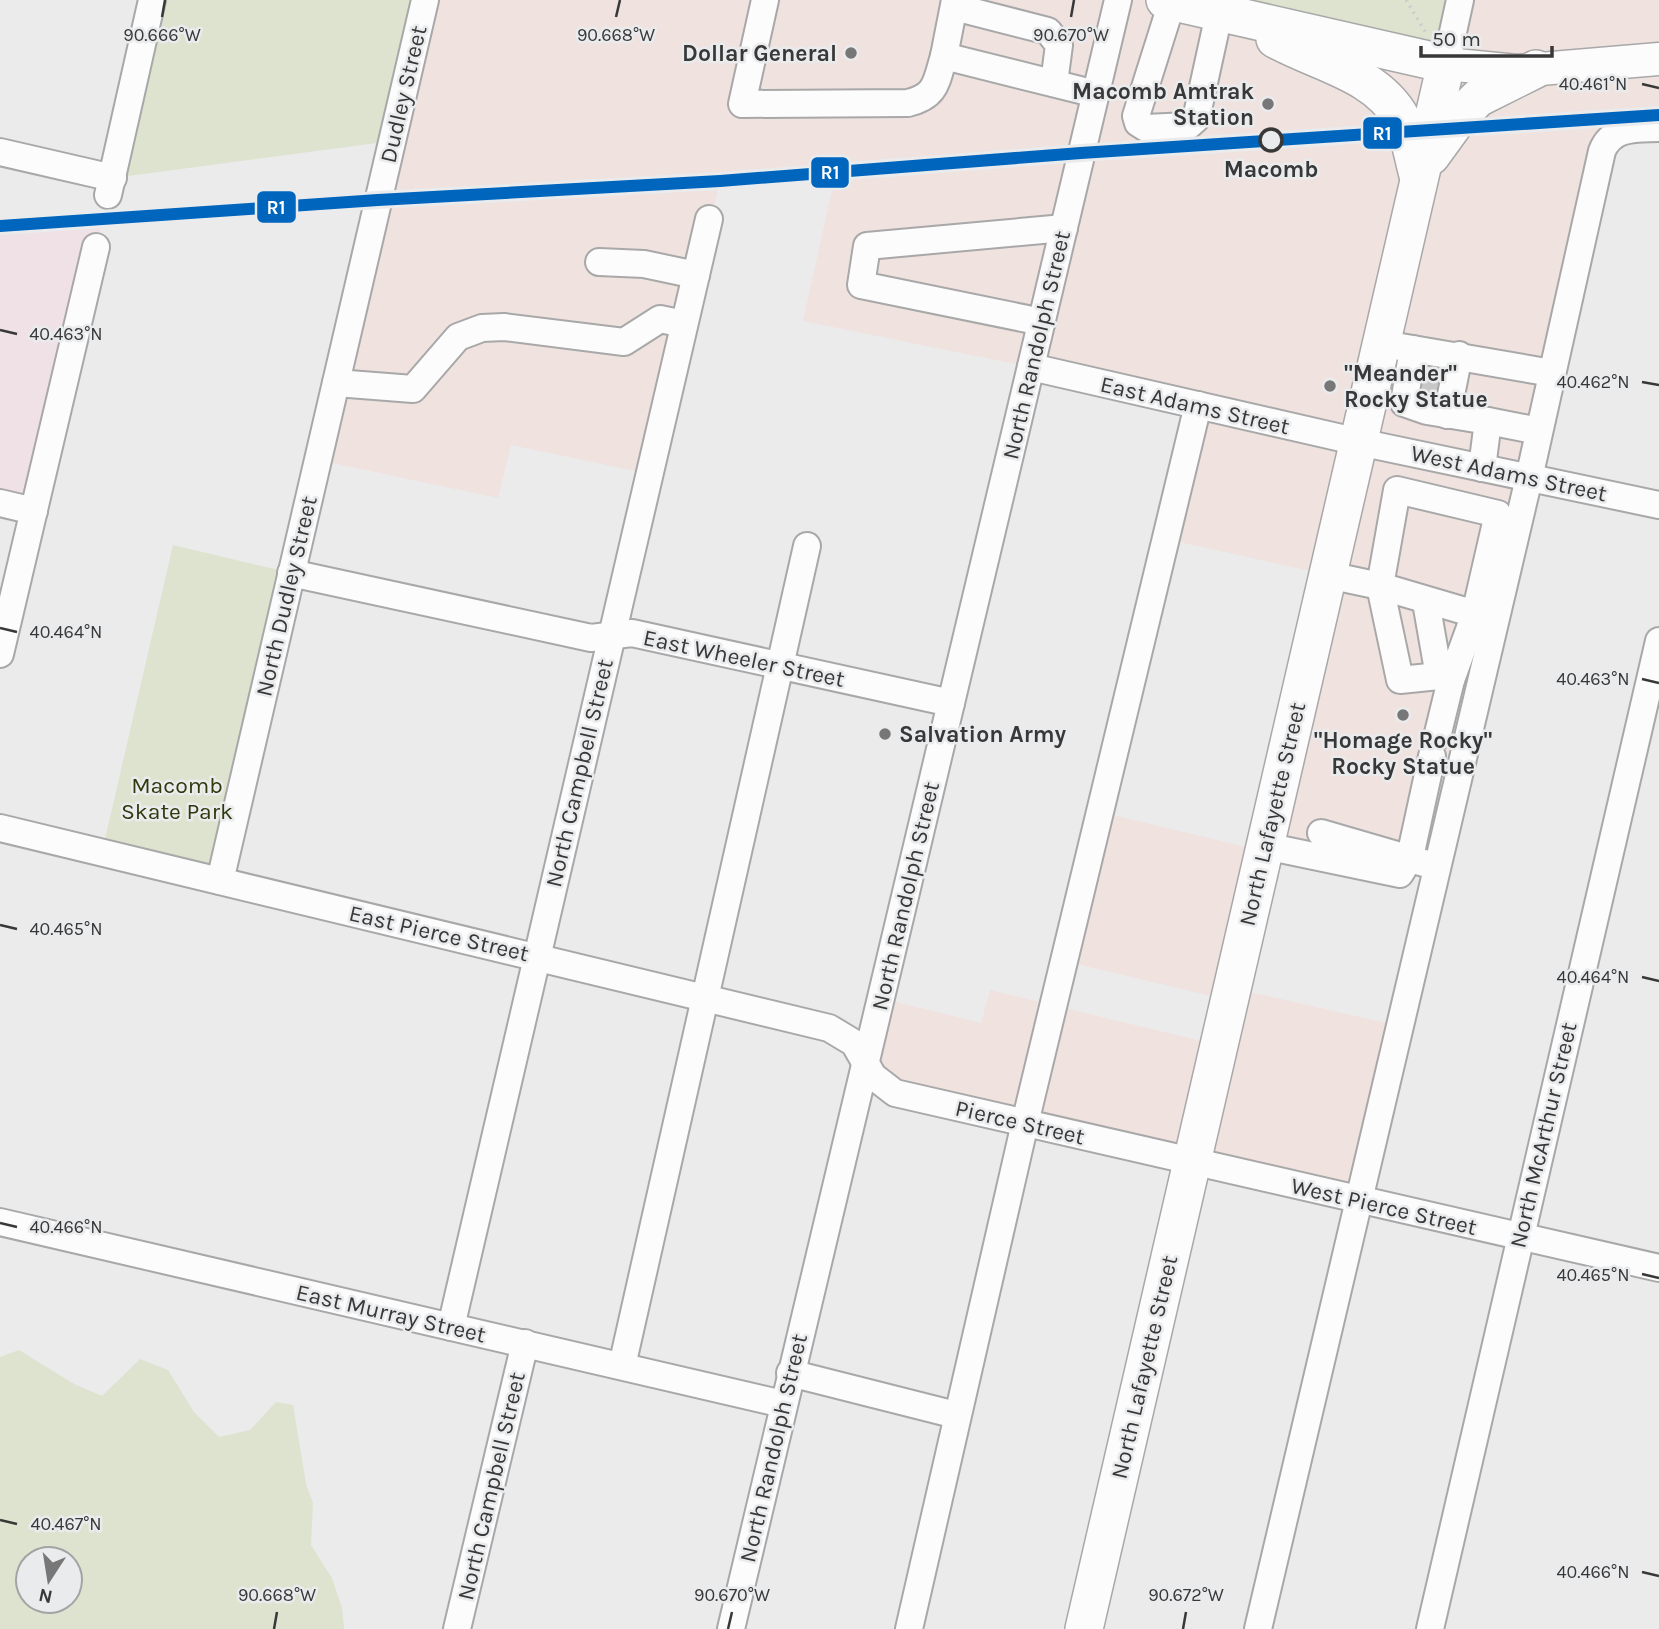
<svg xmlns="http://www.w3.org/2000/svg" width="1659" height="1629" font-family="Karla,sans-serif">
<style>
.commercial{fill:#f0e2df}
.industrial{fill:#efe1e5}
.green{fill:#dde3cf;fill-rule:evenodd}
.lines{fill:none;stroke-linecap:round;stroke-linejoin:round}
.minor-tunnel{stroke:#c7c7c8;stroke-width:26;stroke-dasharray:26 13;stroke-linecap:butt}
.minor-casing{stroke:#a8a8a9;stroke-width:30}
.major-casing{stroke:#a8a8a9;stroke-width:35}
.highway-casing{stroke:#a8a8a9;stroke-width:40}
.path{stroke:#cccccd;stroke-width:3.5;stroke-dasharray:2 5;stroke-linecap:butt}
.minor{stroke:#fcfcfc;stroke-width:26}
.major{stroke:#fcfcfc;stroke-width:32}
.highway{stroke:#fcfcfc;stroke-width:37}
.rail-1-casing{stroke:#eaebed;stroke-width:18}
.rail-1{stroke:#0065bd;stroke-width:12}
.ticks{fill:none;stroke:#383839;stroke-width:2.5}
.poi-dot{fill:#777778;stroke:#eaebed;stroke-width:2.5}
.stop-dot{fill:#eaebed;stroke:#383839;stroke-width:3.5}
.labels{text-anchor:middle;stroke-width:5;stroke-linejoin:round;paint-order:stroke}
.poi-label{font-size:23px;font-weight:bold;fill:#383839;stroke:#eaebed;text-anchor:end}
.street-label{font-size:23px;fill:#383839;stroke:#eaebed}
.stop-label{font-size:23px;font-weight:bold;fill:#383839;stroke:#eaebed}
.park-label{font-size:23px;fill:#2f3a0c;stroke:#eaebed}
.ticks-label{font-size:18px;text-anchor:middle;fill:#383839;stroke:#eaebed;stroke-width:5;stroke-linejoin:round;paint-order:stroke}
.line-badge{stroke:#eaebed;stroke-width:2.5}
.badge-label{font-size:19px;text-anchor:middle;font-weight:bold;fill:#fff}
</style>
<rect width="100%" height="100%" fill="#ebebec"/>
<!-- commercial -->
<g class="commercial">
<polygon points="425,0 1659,0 1659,115 1609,118 1435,875 1267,836 1328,575 1166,539 1198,405 1031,367 803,321 836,172 994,159 463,194 720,181 649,474 511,445 498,498 318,460"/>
<polygon points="1100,812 1263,851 1232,988 1400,1026 1359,1200 879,1083 880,998 981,1023 990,990 1218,1045 1228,1000 1064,961"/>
</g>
<!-- industrial -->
<polygon class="industrial" points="103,219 34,511 0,503 0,226"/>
<!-- green -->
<g class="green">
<polygon points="152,0 425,0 392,141 113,178"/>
<polygon points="1165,0 1460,0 1446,64"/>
<polygon points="173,545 291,573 220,881 102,852"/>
<path d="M19,1350L74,1384L102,1396L140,1359L168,1370L194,1412L219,1437L250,1430L276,1402L293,1405L306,1484L313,1503L311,1545L332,1578L342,1608L344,1629H0V1357ZM28,1559H70V1601H28Z"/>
</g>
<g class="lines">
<!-- minor-tunnel -->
<polyline class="minor-tunnel" points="1429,397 1434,373"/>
<!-- minor casing -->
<g class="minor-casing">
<g id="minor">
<path d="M765,0L742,104L908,103C937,96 936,82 944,56"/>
<polyline points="955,0 944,56 1096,94"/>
<polyline points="1172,2 1136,116 1138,123 1146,128 1188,126 1196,119 1219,14"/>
<polyline points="954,7 1048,31 1059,45 1054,83"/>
<polyline points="1446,64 1460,0"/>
<polyline points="0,152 113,178"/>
<polyline points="108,195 152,0"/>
<polyline points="599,262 644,264 696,275"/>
<polyline points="1042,322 861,285 867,246 1064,228"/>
<polyline points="1395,346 1552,373"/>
<polyline points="1413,349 1404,403 1427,411 1488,421 1482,468"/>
<polyline points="1031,367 1359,442 1659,505"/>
<polyline points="336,383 413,389 458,337 482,328 504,327 624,342 660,319 684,324"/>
<polyline points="1447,415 1459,355"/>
<polyline points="1488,421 1539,431"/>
<polyline points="0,503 34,511"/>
<polyline points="291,573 591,638 632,633 951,703"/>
<polyline points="1328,575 1380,586 1397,490 1498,514 1475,614 1380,586"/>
<polyline points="1380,586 1400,680 1439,676 1451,680"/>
<polyline points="1426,602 1439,676"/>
<polyline points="0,654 96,247"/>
<polyline points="1437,737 1451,680 1475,614 1490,618"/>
<polyline points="0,828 829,1028 854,1043 873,1076 895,1093 1659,1268"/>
<polyline points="1321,833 1424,863"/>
<polyline points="1265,846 1400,874 1410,857 1432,756"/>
<polyline points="220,881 425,0"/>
<polyline points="0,1222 783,1404"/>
<polyline points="451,1327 709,219"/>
<polyline points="622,1366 807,546"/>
<polyline points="790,1373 956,1415"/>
<polyline points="457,1629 525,1343"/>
<polyline points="731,1629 1118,0"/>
<polyline points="909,1629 1025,1123 1198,405"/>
<path d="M1258,1629L1529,478L1602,151C1612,126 1636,129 1659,128"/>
<polyline points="1430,1629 1659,641"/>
</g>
</g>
<!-- major casing -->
<g class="major-casing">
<polyline id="major" points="1446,64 1517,71 1659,59"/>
</g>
<!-- highway casing -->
<g class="highway-casing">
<g id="highway">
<path d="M1275,39C1318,63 1376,73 1401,118C1410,135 1413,157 1418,175"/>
<polyline points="1431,156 1460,116 1478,98 1536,69"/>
<polyline points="1084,1629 1446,64 1165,0"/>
</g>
</g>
<!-- path -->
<polyline class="path" points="1406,0 1426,33"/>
<!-- minor -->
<use href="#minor" class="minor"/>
<!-- major -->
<use href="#major" class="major"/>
<!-- highway -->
<use href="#highway" class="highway"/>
<!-- rail-1 casing -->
<g class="rail-1-casing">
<polyline id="rail-1" points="0,226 378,200 720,181 1081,153 1659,115"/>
</g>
<!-- rail-1 -->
<use href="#rail-1" class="rail-1"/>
</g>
<!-- ticks -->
<path class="ticks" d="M162,17L165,0M616,17L620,0M1071,17L1074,0M1642,84L1659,88M0,330L17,334M1642,382L1659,385M0,628L17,632M1642,679L1659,683M0,925L17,929M1642,977L1659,981M0,1223L17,1227M1642,1274L1659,1278M0,1520L17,1524M1642,1572L1659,1576M274,1629L277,1612M728,1629L732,1612M1183,1629L1186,1612"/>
<!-- markers -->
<g class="poi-dot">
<circle cx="851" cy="53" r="7"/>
<circle cx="1268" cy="104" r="7"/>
<circle cx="1330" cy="386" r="7"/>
<circle cx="1403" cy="715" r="7"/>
<circle cx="885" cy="734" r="7"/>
</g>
<circle class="stop-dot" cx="1271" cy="140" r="11"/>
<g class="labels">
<!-- poi labels -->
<g class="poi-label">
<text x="837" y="61">Dollar General</text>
<text x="1254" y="99">Macomb Amtrak<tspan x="1254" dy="26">Station</tspan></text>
<text x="1344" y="381" text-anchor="start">"Meander"<tspan x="1344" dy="26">Rocky Statue</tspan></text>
<text x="899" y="742" text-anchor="start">Salvation Army</text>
<text x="1403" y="748" text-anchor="middle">"Homage Rocky"<tspan x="1403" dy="26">Rocky Statue</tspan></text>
</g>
<!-- street labels -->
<g class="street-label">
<text transform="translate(403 94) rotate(-77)" y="8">Dudley Street</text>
<text transform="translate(1036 345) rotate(-77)" y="8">North Randolph Street</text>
<text transform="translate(1195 405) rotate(13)" y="8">East Adams Street</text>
<text transform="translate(1509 473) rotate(12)" y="8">West Adams Street</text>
<text transform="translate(286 596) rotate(-77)" y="8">North Dudley Street</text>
<text transform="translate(744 658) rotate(12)" y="8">East Wheeler Street</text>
<text transform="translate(579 773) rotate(-77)" y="8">North Campbell Street</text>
<text transform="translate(1272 814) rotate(-77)" y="8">North Lafayette Street</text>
<text transform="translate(905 896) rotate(-77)" y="8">North Randolph Street</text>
<text transform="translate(439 933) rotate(13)" y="8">East Pierce Street</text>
<text transform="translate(1020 1122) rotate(13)" y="8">Pierce Street</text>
<text transform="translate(1543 1135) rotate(-77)" y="8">North McArthur Street</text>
<text transform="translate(1384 1206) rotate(13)" y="8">West Pierce Street</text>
<text transform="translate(391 1313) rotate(13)" y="8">East Murray Street</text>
<text transform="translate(1144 1367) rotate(-77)" y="8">North Lafayette Street</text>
<text transform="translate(773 1448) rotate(-77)" y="8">North Randolph Street</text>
<text transform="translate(491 1486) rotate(-77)" y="8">North Campbell Street</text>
</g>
<!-- stop labels -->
<g class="stop-label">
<text x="1271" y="177">Macomb</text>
</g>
<!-- park labels -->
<g class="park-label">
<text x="177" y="793">Macomb<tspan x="177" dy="26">Skate Park</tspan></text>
</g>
</g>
<g class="ticks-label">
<text x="162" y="41">90.666°W</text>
<text x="616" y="41">90.668°W</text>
<text x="1071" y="41">90.670°W</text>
<text x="1593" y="90">40.461°N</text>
<text x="66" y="340">40.463°N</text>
<text x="1593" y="388">40.462°N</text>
<text x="66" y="638">40.464°N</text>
<text x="1593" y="685">40.463°N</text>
<text x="66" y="935">40.465°N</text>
<text x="1593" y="983">40.464°N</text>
<text x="66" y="1233">40.466°N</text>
<text x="1593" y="1281">40.465°N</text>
<text x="66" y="1530">40.467°N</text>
<text x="1593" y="1578">40.466°N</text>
<text x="277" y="1601">90.668°W</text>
<text x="732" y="1601">90.670°W</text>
<text x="1186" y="1601">90.672°W</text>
</g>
<g class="line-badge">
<rect x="1362" y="116" width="41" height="34" rx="7" fill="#0065bd"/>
<rect x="810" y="156" width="40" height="33" rx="7" fill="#0065bd"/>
<rect x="256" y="190" width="41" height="34" rx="7" fill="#0065bd"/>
</g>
<g class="badge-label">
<text x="1382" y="140">R1</text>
<text x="830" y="179">R1</text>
<text x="276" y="214">R1</text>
</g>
<!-- north arrow -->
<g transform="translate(49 1580) rotate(192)"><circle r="33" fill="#eaebed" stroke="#a3a3a5" stroke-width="2"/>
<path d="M0-5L12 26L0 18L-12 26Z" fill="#777778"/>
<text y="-10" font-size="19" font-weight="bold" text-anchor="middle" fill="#383839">N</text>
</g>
<!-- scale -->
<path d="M1421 46v10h131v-10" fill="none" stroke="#383839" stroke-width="3.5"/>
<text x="1432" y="46" font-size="21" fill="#383839" stroke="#eaebed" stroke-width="5" paint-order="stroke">50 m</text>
</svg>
